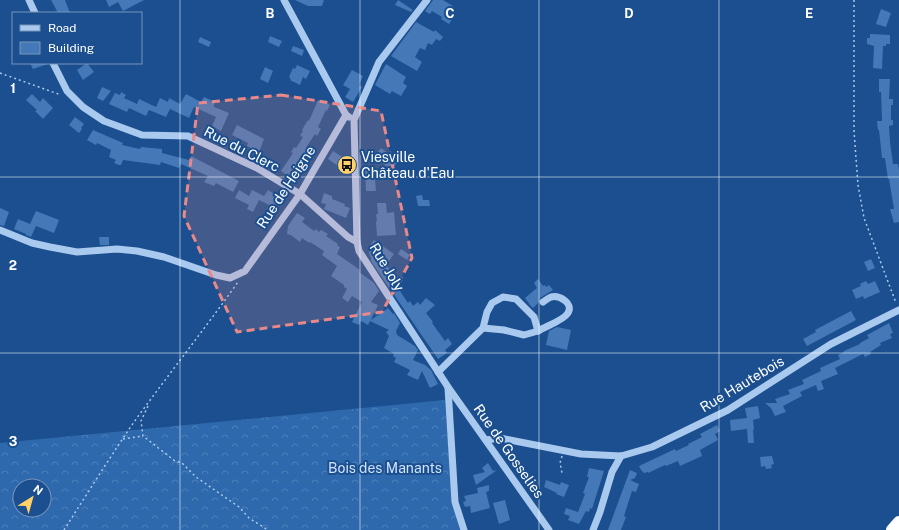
<svg xmlns="http://www.w3.org/2000/svg" width="899" height="530" font-family="'Public Sans',sans-serif">
<style>
.forest{fill:url(#forest-crowns);fill-rule:evenodd}
.building{fill:#4478b7}
.lines{fill:none;stroke-linecap:round;stroke-linejoin:round}
.path{stroke:#a9c9ee;stroke-width:1.5;stroke-dasharray:2 3;stroke-linecap:butt}
.minor{stroke:#a9c9ee;stroke-width:7}
.highway{stroke:#fff;stroke-width:12}
.marked{fill:#e88989;fill-opacity:0.2;stroke:#e88989;stroke-width:3;stroke-dasharray:8 5;stroke-linejoin:round}
.grid{fill:none;stroke:#fff;stroke-width:1;stroke-opacity:0.55}
.labels{text-anchor:middle;stroke-width:4;stroke-linejoin:round;paint-order:stroke}
.street-label{font-size:14px;fill:#fff;stroke:#1b4f8f}
.poi-label{font-size:14px;fill:#fff;stroke:#1b4f8f;text-anchor:start}
.park-label{font-size:14px;fill:#cfe3fa;stroke:#1b4f8f}
.grid-label{font-size:13px;text-anchor:middle;font-weight:bold;fill:#fff;stroke:#1b4f8f;stroke-width:4;stroke-linejoin:round;paint-order:stroke}
</style>
<defs>
<pattern id="forest-crowns" width="20" height="18" patternUnits="userSpaceOnUse"><rect width="20" height="18" fill="#2e69ad"/><path d="M2 6a3 3 0 1 1 6 0M12 15a3 3 0 1 1 6 0" fill="none" stroke="#4d80b9"/></pattern>
</defs>
<rect width="100%" height="100%" fill="#1b4f8f"/>
<!-- forest -->
<path class="forest" d="M445,400L452,498L460,530H0V443ZM20,486H44V510H20Z"/>
<!-- building -->
<g class="building">
<polygon points="51,0 65,0 70,13 58,13"/>
<polygon points="106,0 144,0 123,11 118,2 109,7"/>
<polygon points="295,0 324,0 322,6 308,6"/>
<polygon points="398,0 413,10 411,12 395,5"/>
<polygon points="433,0 443,0 453,6 448,14 453,17 449,24 441,19 442,17 432,11 430,14 425,11"/>
<polygon points="881,9 891,13 886,27 876,24"/>
<polygon points="416,22 434,32 435,30 443,37 440,41 436,39 432,45 428,43 425,50 420,48 415,57 422,62 417,71 391,56"/>
<polygon points="870,34 890,35 890,44 886,44 886,46 883,46 882,69 873,68 874,46 867,44 867,38 870,38"/>
<polygon points="270,36 282,41 279,47 268,42"/>
<polygon points="200,37 211,42 209,47 198,42"/>
<polygon points="293,46 304,50 302,56 291,51"/>
<polygon points="30,63 48,63 48,64 33,69"/>
<polygon points="87,63 94,72 83,80 77,70"/>
<polygon points="386,64 406,77 403,83 407,86 401,96 392,91 390,94 375,85"/>
<polygon points="297,65 310,71 306,79 303,77 300,85 290,80 291,79 289,77 293,68 295,69"/>
<polygon points="265,67 273,71 268,83 260,79"/>
<polygon points="352,70 363,76 359,85 362,87 353,102 345,97 350,89 343,85"/>
<polygon points="879,79 890,79 889,99 893,99 893,105 891,105 891,120 893,120 893,125 889,126 890,142 893,164 898,164 899,170 899,222 894,223 890,209 894,209 889,179 888,179 885,158 882,158 879,130 878,130 877,121 882,121 881,92 879,92"/>
<polygon points="102,87 111,91 103,101 97,98"/>
<polygon points="121,92 126,95 124,98 137,104 139,99 156,107 160,98 168,102 169,98 180,104 186,94 201,102 204,97 215,102 214,105 214,107 229,113 221,131 212,126 216,117 194,107 189,118 170,109 166,117 149,110 146,116 129,108 127,112 109,104 115,93 120,95"/>
<polygon points="32,94 40,102 43,98 53,108 43,119 35,111 37,110 26,100"/>
<polygon points="318,100 330,105 327,111 326,110 318,127 321,129 317,136 315,134 307,146 309,148 298,166 299,168 292,179 281,171 293,153 291,152 294,147 296,148 303,137 300,136 303,131 302,130 308,120 309,121"/>
<polygon points="75,117 84,124 81,128 82,129 79,133 69,125"/>
<polygon points="237,125 264,139 259,152 247,146 248,143 232,135"/>
<polygon points="93,130 123,143 122,145 140,149 141,147 162,149 162,153 189,160 191,156 239,181 233,192 216,183 214,186 204,182 208,176 181,164 179,168 161,162 160,165 123,160 121,165 119,165 114,163 116,160 109,157 111,150 97,143 96,145 87,140"/>
<polygon points="381,148 398,161 392,170 375,158 375,156"/>
<polygon points="333,151 344,158 338,166 328,159"/>
<polygon points="379,170 379,180 375,180 376,191 366,191 365,171"/>
<polygon points="239,190 249,196 252,190 264,196 268,190 281,198 272,213 267,209 269,205 259,200 253,212 247,209 249,205 235,198"/>
<polygon points="324,193 332,196 332,199 345,204 344,206 350,208 346,218 324,209 326,204 321,203"/>
<polygon points="422,195 423,200 429,200 430,206 418,206 416,196"/>
<polygon points="377,203 386,203 387,213 394,212 396,235 377,236 376,221 377,221 376,214 378,214"/>
<polygon points="0,208 9,212 4,226 0,225"/>
<polygon points="36,211 59,220 54,233 36,226 31,237 37,239 26,235 26,234 14,229 18,219 30,224"/>
<polygon points="297,213 305,218 302,222 314,231 316,229 319,232 321,230 328,234 326,236 338,244 337,245 340,247 337,254 360,270 359,272 374,283 379,291 371,302 378,305 371,320 388,308 393,314 394,313 400,323 396,331 397,335 415,346 418,350 413,360 425,365 431,370 438,384 430,388 422,371 418,380 407,375 410,370 394,362 396,358 393,356 394,354 384,348 389,336 386,332 389,330 370,321 368,325 361,321 359,325 352,322 362,302 352,296 348,302 342,298 347,289 344,287 344,285 331,276 337,266 322,255 324,251 310,242 309,243 302,238 300,242 291,235 287,234 288,226"/>
<polygon points="99,237 109,237 109,245 100,245"/>
<polygon points="374,240 394,254 386,265 395,275 403,280 398,288 408,303 410,301 413,306 418,302 420,305 426,298 435,305 426,313 433,322 432,323 445,341 448,338 452,344 445,350 447,353 438,359 371,261 371,258 369,253 370,250 368,248"/>
<polygon points="401,249 410,255 407,260 398,254"/>
<polygon points="871,259 875,268 868,271 864,262"/>
<polygon points="538,279 543,286 545,285 546,287 549,285 553,290 540,298 538,303 533,308 530,305 525,298 537,288 534,283"/>
<polygon points="866,281 868,284 875,281 880,292 864,299 863,296 856,299 852,290 861,286 860,284"/>
<polygon points="851,311 856,320 807,346 803,339 816,332 815,330"/>
<polygon points="889,323 893,333 890,334 892,338 880,343 881,345 870,352 871,354 865,357 863,354 835,368 838,374 821,381 824,389 818,391 816,385 800,392 802,396 783,406 786,412 775,416 771,408 765,403 777,403 775,399 790,394 788,390 804,384 802,380 821,371 820,368 840,359 838,355 844,352 844,351 860,344 860,343 869,338 867,335"/>
<polygon points="557,327 571,330 567,350 546,345 549,331"/>
<polygon points="758,406 760,418 753,420 754,429 753,430 754,443 748,443 747,429 731,431 730,420 747,418 745,408"/>
<polygon points="717,425 720,431 715,434 718,440 700,450 702,456 680,466 678,461 666,466 665,465 648,473 648,472 644,473 641,470 639,466 675,449 676,451 689,445 688,444 702,437 700,434"/>
<polygon points="772,456 774,464 771,465 772,468 766,469 765,466 761,467 760,457"/>
<polygon points="488,463 493,471 497,470 476,485 473,475 485,472 482,468"/>
<polygon points="589,468 604,471 592,509 590,508 589,512 586,511 579,524 568,520 570,516 564,514 566,508 578,512 585,494 583,493 589,477 587,477"/>
<polygon points="630,470 637,473 635,478 630,480 639,484 636,492 632,491 624,516 626,517 621,530 608,530"/>
<polygon points="546,480 560,485 561,482 569,485 564,497 556,494 557,493 544,487"/>
<polygon points="489,485 489,491 486,492 490,508 471,513 470,506 465,507 463,502 466,501 464,496 478,493 477,488"/>
<polygon points="505,500 510,520 499,524 493,503"/>
</g>
<g class="lines">
<!-- path -->
<g class="path">
<polyline points="854,0 854,131 858,185 864,218 896,303"/>
<polyline points="0,73 61,95"/>
<polyline points="148,406 141,421 143,436 175,461 182,463 196,477 239,507 249,518 268,530"/>
<polyline points="123,439 143,436"/>
<polyline points="562,456 560,463 562,473"/>
<path d="M64,530C87,494 110,457 134,422C168,375 204,330 238,282"/>
</g>
<!-- minor -->
<g class="minor">
<polyline points="29,0 35,13"/>
<polyline points="284,0 346,115 349,117"/>
<polyline points="427,0 379,62 354,120 357,242 359,251 448,387 549,530"/>
<polyline points="53,63 67,91 83,107 104,121 142,135 188,136 203,143 257,168 300,194 348,237 357,242"/>
<polyline points="0,230 32,243 50,247 77,252 117,249 137,251 164,257 216,275 230,278 245,271 300,194 346,115"/>
<path d="M538,331C546,326 563,321 568,313C574,303 559,295 551,297C548,298 546,300 543,302"/>
<polyline points="438,372 483,328 504,330 524,335 538,331 534,317 516,299 503,297 492,303 487,312 483,328"/>
<polyline points="448,388 455,502 464,530"/>
<polyline points="486,440 500,438 581,454 621,456 652,447 728,410 831,344 899,310"/>
<polyline points="593,530 600,512 612,472 621,456"/>
</g>
<!-- highway -->
<polyline class="highway" points="892,530 899,522"/>
</g>
<!-- marked area -->
<path class="marked" d="M281,95L381,111L412,258L382,312L237,332L184,216L198,103Z"/>
<!-- grid -->
<path class="grid" d="M180,0V530M360,0V530M539,0V530M719,0V530M0,177H899M0,353H899"/>
<!-- icons -->
<defs>
<g id="bus-disc" transform="scale(1)"><circle r="9.5" fill="#ffd166" stroke="#1b4f8f"/><path d="M-5-6H5V4H4V6H2V4H-2V6H-4V4H-5ZM-3.5-4V0h7V-4ZM-3.5 1.2v1.5H-2V1.2ZM2 1.2v1.5H3.5V1.2Z" fill="#111"/></g>
</defs>
<g fill-rule="evenodd">
<use href="#bus-disc" x="347" y="165"/>
</g>
<g class="labels">
<!-- street labels -->
<g class="street-label">
<text transform="translate(242 149) rotate(27)" y="5">Rue du Clerc</text>
<text transform="translate(286 187) rotate(-57)" y="5">Rue de Heigne</text>
<text transform="translate(387 267) rotate(59)" y="5">Rue Joly</text>
<text transform="translate(742 384) rotate(-31)" y="5">Rue Hautebois</text>
<text transform="translate(509 451) rotate(55)" y="5">Rue de Gosselies</text>
</g>
<!-- poi labels -->
<g class="poi-label">
<text x="361" y="162">Viesville<tspan x="361" dy="16">Château d'Eau</tspan></text>
</g>
<!-- park labels -->
<g class="park-label">
<text x="385" y="473">Bois des Manants</text>
</g>
</g>
<g class="grid-label">
<text x="270" y="18">B</text>
<text x="450" y="18">C</text>
<text x="629" y="18">D</text>
<text x="809" y="18">E</text>
<text x="13" y="93">1</text>
<text x="13" y="270">2</text>
<text x="13" y="446">3</text>
</g>
<!-- legend -->
<rect x="12" y="12" width="130" height="52" fill="#1b4f8f" stroke="#7695bc"/>
<rect x="20" y="25" width="20" height="6" fill="#a9c9ee" stroke="#7695bc"/>
<text x="48" y="32" font-size="12" fill="#ffffff">Road</text>
<rect x="20" y="42" width="20" height="12" fill="#4478b7" stroke="#7695bc"/>
<text x="48" y="52" font-size="12" fill="#ffffff">Building</text>
<!-- north arrow -->
<g transform="translate(32 498) rotate(37)"><circle r="19" fill="#1b4f8f" stroke="#7695bc"/>
<path d="M0-3L7 15L0 10L-7 15Z" fill="#ffd166"/>
<text y="-6" font-size="11" font-weight="bold" text-anchor="middle" fill="#ffffff">N</text>
</g>
</svg>
